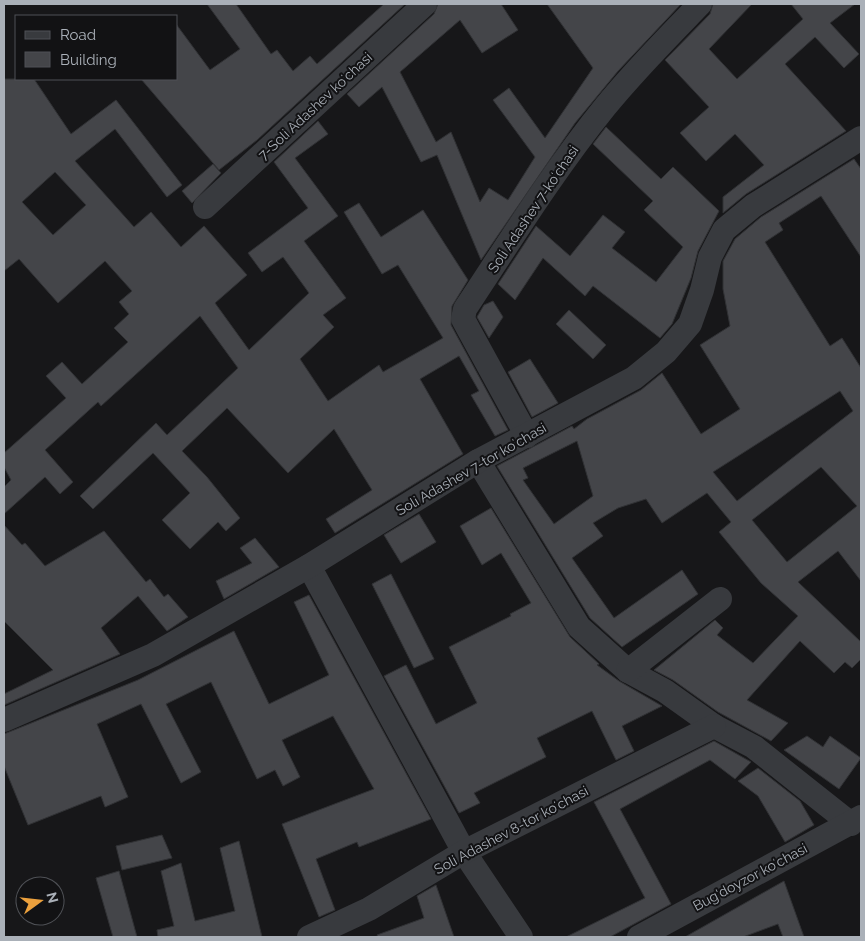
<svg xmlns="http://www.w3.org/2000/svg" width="865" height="941" font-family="Raleway,sans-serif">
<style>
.building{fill:#444549;stroke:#313235;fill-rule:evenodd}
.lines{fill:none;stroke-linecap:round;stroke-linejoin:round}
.street{stroke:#383a3e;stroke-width:24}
.labels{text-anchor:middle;stroke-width:4;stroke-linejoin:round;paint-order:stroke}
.street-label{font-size:14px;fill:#aab0b8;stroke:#121214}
</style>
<rect width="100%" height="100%" fill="#171719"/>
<!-- building -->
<g class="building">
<polygon points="207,4 236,4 271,54 277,50 293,71 310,56 317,64 384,4 405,4 257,140 219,170 141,79 176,79 176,24 210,70 240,49"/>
<polygon points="438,4 501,4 518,30 482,53 460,20 400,72 436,142 451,132 480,202 489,188 508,200 535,157 493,100 509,88 545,138 593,68 547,4 681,4 618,71 575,123 481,260 437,155 421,162 382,87 359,107 347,94 434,14"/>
<polygon points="713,4 752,4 709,49 737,79 803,19 791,4 855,4 830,23 859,54 844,68 815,37 785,64 846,131 746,194 723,213 723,197 764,165 735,134 706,161 680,133 709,107 665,60 710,14"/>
<path d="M4,79H34L71,134L116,100L182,185L167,197L115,129L75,161L134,227L151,212L181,247L204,226L247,275L215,303L249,350L309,293L283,257L262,272L248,253L308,208L274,162L318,121L328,134L295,158L338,216L304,241L346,298L323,315L334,327L300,359L328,401L379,365L383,372L443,338L398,265L382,274L344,212L359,203L381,237L423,210L468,280L452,306L451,325L508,430L495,436L471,395L479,391L459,356L420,379L463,454L335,533L326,519L372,490L334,429L288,473L227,408L182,451L207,477L240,518L226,531L218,522L190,549L162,520L190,493L153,453L93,509L80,496L156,423L167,435L238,368L200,316L101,406L98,402L45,450L73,482L60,494L45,477L4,514V487L11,480L4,467V453L66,398L46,376L62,362L82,384L128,342L114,328L129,314L119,302L132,291L105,261L58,303L19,259L4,271ZM55,172L86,205L53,235L22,202Z"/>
<polygon points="606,127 661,179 673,167 719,211 698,251 691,278 672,324 660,338 593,286 585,296 543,258 515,300 498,284 536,226 570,256 603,215 625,232 612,248 656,282 683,247 644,210 653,201 593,144"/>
<path d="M854,159L861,169V257L821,196L779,223L783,230L765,242L830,346L842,338L861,368V581L838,551L798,582L861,642V659L852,668L845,662L834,673L800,641L747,700L788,723L771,741L718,712L673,680L654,670L715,620L723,628L717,635L753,663L798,616L761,583L719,532L731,522L707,493L662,523L646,499L618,508L593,523L603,536L572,558L614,618L682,570L698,594L622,647L590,618L497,466L572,426L574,429L587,419L641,390L662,373L701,434L740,409L700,345L730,326L723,289V261L735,239L761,217ZM840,391L853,411L737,501L713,472ZM577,441L593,496L554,524L523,480L528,478L523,468ZM821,467L857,506L787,562L752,520Z"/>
<polygon points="213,164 221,173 192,203 182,191"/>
<polygon points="493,301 503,317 489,338 477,317 484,305"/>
<polygon points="569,310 606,345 593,359 556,324"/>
<polygon points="530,359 558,403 532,417 508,372"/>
<polygon points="491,508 570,637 599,664 597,665 619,681 662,706 622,726 634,751 616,760 592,711 537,738 546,757 474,793 480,803 459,813 384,676 406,665 436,724 477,703 449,647 511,616 510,614 531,603 501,553 482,565 460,526"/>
<polygon points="419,514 436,542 401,563 384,535"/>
<polygon points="4,525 22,545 25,543 45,566 104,531 146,582 150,579 164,597 168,594 188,617 167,631 138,596 101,628 120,654 4,705 4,694 53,670 4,621"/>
<polygon points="255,538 279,567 224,599 216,581 252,563 240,548"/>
<polygon points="391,574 434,659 414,668 372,584"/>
<polygon points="309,595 431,819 359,847 357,842 316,859 335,910 319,917 282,824 374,789 333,716 282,740 300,777 283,786 275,770 257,779 211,682 166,704 201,772 181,783 141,704 97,724 128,797 105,807 101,796 28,825 4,766 4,734 138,680 234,631 269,704 329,675 294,602"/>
<polygon points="807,736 823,747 830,736 861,758 839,789 784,750"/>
<polygon points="714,741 751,762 735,779 710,760 620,809 671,904 610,937 566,937 645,898 594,802"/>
<polygon points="758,768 800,801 814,825 785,842 758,796 738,781"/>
<polygon points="162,835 172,858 122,870 116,846"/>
<polygon points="239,841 262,937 158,937 157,930 174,926 161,871 181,863 195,921 235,911 220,848"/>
<polygon points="119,871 137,937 113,937 96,878"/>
<polygon points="784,881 804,937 783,937 778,924 743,937 685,937"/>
<polygon points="436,885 454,937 378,937 377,935 424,918 417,896"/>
</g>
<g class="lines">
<!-- street -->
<g class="street">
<polyline points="205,207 425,4"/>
<path d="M527,436L470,332L463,319L465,309C510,241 554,170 605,107C635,70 668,37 700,4"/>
<polyline points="478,461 579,627 628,671 665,691 714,726 754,747 851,824"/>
<polyline points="309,566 464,852 521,937"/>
<polyline points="628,671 720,599"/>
<polyline points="4,720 153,655 309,566 478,461 634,378 666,352 690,324 702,290 710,257 724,230 753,206 861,138"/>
<polyline points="309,937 369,909 464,852 714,726"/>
<polyline points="639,937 861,817"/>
</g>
</g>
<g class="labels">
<!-- street labels -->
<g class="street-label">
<text transform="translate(315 106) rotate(-43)" y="5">7-Soli Adashev koʻchasi</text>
<text transform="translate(533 209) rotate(-56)" y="5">Soli Adashev 7-koʻchasi</text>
<text transform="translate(471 469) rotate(-30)" y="5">Soli Adashev 7-tor koʻchasi</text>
<text transform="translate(511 830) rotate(-28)" y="5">Soli Adashev 8-tor koʻchasi</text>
<text transform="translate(750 877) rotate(-28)" y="5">Bug'doyzor koʻchasi</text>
</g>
</g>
<!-- border -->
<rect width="865" height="941" fill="none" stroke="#aab0b8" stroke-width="10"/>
<!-- legend -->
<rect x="15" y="15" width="162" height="65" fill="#121214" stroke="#4f5156"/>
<rect x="25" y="31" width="25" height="8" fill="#383a3e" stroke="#4f5156"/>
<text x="60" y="40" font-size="15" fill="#aab0b8">Road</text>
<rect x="25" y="52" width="25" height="15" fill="#444549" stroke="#4f5156"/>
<text x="60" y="65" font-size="15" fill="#aab0b8">Building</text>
<!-- north arrow -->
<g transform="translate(40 901) rotate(75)"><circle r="24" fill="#121214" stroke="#4f5156"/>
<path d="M0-4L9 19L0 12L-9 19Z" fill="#eba03d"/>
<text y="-8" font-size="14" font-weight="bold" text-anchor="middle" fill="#aab0b8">N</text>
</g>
</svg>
